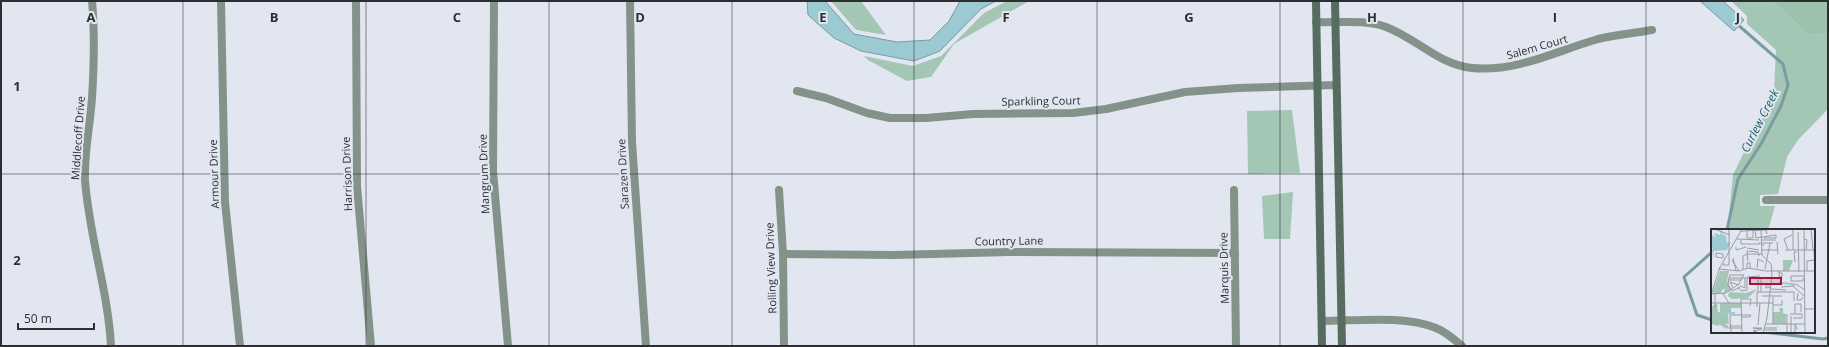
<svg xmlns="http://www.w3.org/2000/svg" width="1829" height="347" font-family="'Open Sans',sans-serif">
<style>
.green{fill:#a4c6b4}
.forest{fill:#9bc2ad}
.water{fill:#9bcad2;stroke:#7a9ba2}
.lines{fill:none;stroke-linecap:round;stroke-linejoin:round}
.stream{stroke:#7a9ba2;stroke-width:3}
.street{stroke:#849389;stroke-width:8}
.secondary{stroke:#556c5e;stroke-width:8}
.grid{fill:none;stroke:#2c2e32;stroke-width:1;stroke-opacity:0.55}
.labels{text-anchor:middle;stroke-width:4;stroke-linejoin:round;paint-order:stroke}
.street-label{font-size:11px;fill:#2c2e32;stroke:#e2e6f0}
.water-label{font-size:12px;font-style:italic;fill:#205f69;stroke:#e2e6f0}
.inset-river{fill:none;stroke:#9bcad2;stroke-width:2}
.inset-road{fill:none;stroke:#999ca4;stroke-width:1}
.view{fill:#aa1339;fill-opacity:0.15;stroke:#aa1339;stroke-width:2}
.inset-edge{fill:none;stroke:#2c2e32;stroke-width:2}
.grid-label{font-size:13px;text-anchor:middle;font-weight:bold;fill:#2c2e32;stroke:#e2e6f0;stroke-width:4;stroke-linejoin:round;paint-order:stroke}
</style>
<rect width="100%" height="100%" fill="#e2e6f0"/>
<!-- green -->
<g class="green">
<polygon points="831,1 861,1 886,35 856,30"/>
<polygon points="1007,1 1029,1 954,44 931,77 907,81 868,60 864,56 913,66 941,56 984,13"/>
<polygon points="1731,1 1772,1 1809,35 1828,34 1828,109 1798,140 1787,157 1778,194 1760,195 1760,206 1775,206 1768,230 1729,230 1728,225 1733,175 1774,90 1776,50 1747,24 1747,16"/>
<polygon points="1292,110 1300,173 1248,174 1247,111"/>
<polygon points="1293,192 1290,239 1264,239 1262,196"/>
</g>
<!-- forest -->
<polygon class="forest" points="1772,1 1828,1 1828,34 1809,35"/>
<!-- water -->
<g class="water">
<polygon points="807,1 825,1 854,34 897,42 930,40 949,21 960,1 996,1 981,9 940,51 914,61 861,51 834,38 808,15"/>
<polygon points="1700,1 1723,1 1744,20 1734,31"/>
</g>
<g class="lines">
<!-- stream -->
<g class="stream">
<polyline points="1727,230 1738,179 1761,144 1781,106 1788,85 1783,64 1737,24"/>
<polyline points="1712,252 1684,277 1697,315 1712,320"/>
<polyline points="1764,332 1823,339 1828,338"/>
</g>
<!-- street -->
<g class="street">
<path d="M92,1C95,33 94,66 92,98C90,126 84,153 85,180C89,236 108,290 111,346"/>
<polyline points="221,1 225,202 240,346"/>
<polyline points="356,1 357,186 371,346"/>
<polyline points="494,1 493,171 508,346"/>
<polyline points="630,1 632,142 646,346"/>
<path d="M1316,22C1338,23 1365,19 1386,27C1416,38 1439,65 1472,68C1518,72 1556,51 1598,39C1616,35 1634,33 1652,30"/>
<polyline points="797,91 826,98 867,113 890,118 926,118 973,114 1073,113 1106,109 1185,92 1238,88 1336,85"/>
<polyline points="779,190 783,254 784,346"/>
<polyline points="1234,190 1236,346"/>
<polyline points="1766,200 1828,200"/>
<polyline points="783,254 895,255 1009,252 1235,253"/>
<path d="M1322,321C1357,321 1404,315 1436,328C1446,332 1454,339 1462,346"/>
</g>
<!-- secondary -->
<g class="secondary">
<polyline points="1316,1 1322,346"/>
<polyline points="1335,1 1342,346"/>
</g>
</g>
<!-- grid -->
<path class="grid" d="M183,1V346M366,1V346M549,1V346M732,1V346M914,1V346M1097,1V346M1280,1V346M1463,1V346M1646,1V346M1,174H1828"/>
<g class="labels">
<!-- street labels -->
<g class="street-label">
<text transform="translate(1537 47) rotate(-16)" y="4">Salem Court</text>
<text transform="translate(1041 101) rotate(-1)" y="4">Sparkling Court</text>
<text transform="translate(78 138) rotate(-86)" y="4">Middlecoff Drive</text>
<text transform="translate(214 174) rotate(-92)" y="4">Armour Drive</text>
<text transform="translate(347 174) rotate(-92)" y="4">Harrison Drive</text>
<text transform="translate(484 174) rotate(-92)" y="4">Mangrum Drive</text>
<text transform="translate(623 174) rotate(-93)" y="4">Sarazen Drive</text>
<text transform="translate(1009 241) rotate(-1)" y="4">Country Lane</text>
<text transform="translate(771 268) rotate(-92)" y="4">Rolling View Drive</text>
<text transform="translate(1224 268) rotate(-91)" y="4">Marquis Drive</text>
</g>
<!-- water labels -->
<g class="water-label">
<text transform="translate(1760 121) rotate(-63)" y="4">Curlew Creek</text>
</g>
</g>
<!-- overview -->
<g transform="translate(1711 229)">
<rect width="104" height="104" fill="#e2e6f0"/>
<path d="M72,31H82L78,42H72ZM9,42H18L16,52L20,60L15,64L14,60L11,61L10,65H1ZM46,60L37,69L21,70L17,67L18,63L35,64ZM6,74L7,84H9V74H30V79H20V84H17L18,95H15V100L8,95V97L0,95V78ZM68,79H72V84L75,85V95H62V83H69Z" fill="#a4c6b4"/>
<path d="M0,0L1,6L5,9L3,4L9,6L10,0H12L10,4L15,7L16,14L20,13L16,21L3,22L2,31Z" fill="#9bcad2"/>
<path class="inset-river" d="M68,54L83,55M6,84H24"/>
<path class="inset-road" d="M3,0L19,6M44,0L45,9L65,6V9H53M50,0L51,26L60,35L61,45L56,89L52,104M82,0V21M93,0L94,104M100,0L102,21M30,2L55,1L56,5M36,2V9H42V2M87,3L88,43M26,10L48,11M93,10L96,11L95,21M30,11V15H49V13M51,11H65M66,13L67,25M52,17V14H62M25,18V21L35,18M36,19L48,21M50,21H66M74,21H104M77,21L73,10L81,6M103,21L104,42M12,29V25L5,24V28L12,29M22,29L25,42M21,31L28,42M37,32L36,22L47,23L48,27M84,33L83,23H86M13,34L12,36H18V0M36,39V34H39V39M46,39L47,30L53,33M8,40L28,42L37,39L55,42H104M8,40L31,0M32,40V27L36,25H51M54,40L59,14M68,42V47L71,48V44H68M96,42V32L104,31M36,48L49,47M18,49H51M18,49L17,56L21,62L29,58M18,49L19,46H32M92,49V52H80V47H93M17,51H30M29,57L34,59V49M82,57L94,68M82,57L85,55L94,61M60,58L55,59V56H60M70,58L82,57M22,59L19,53L28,56M27,59L31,62L36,61V49M60,60L75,61M15,61L12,65L18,74M47,63V49M50,63V49M87,64L86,71H90L92,68M0,65L15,64L28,55L33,45M4,65V78M0,66L9,38M51,67H71M62,68V95M0,74H62M62,76H71V71M46,78V63H83V72M93,80H104V85M79,85H91V89H82M84,85V75H90V83M55,95H94M16,96V99H31M47,96L49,74M18,97H31M53,99H66M53,101H66M46,103L42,102L51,100L42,99H51M20,104L19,86H40L39,88H30M31,104L30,70H40L39,77M76,104V85M80,104V87M84,104V95L86,100"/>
<path class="view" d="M39,49H70V55H39Z"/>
<rect width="104" height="104" class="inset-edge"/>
</g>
<g class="grid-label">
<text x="91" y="22">A</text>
<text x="274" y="22">B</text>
<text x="457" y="22">C</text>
<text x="640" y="22">D</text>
<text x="823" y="22">E</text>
<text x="1006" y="22">F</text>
<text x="1189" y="22">G</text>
<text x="1372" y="22">H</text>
<text x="1555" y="22">I</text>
<text x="1738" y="22">J</text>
<text x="17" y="91">1</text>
<text x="17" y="265">2</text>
</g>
<!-- border -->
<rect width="1829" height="347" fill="none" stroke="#2c2e32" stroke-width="4"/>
<!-- scale -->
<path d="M18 323v6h76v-6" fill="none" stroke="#2c2e32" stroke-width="2"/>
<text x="24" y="323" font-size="12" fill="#2c2e32" stroke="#e2e6f0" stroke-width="3" paint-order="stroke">50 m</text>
</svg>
